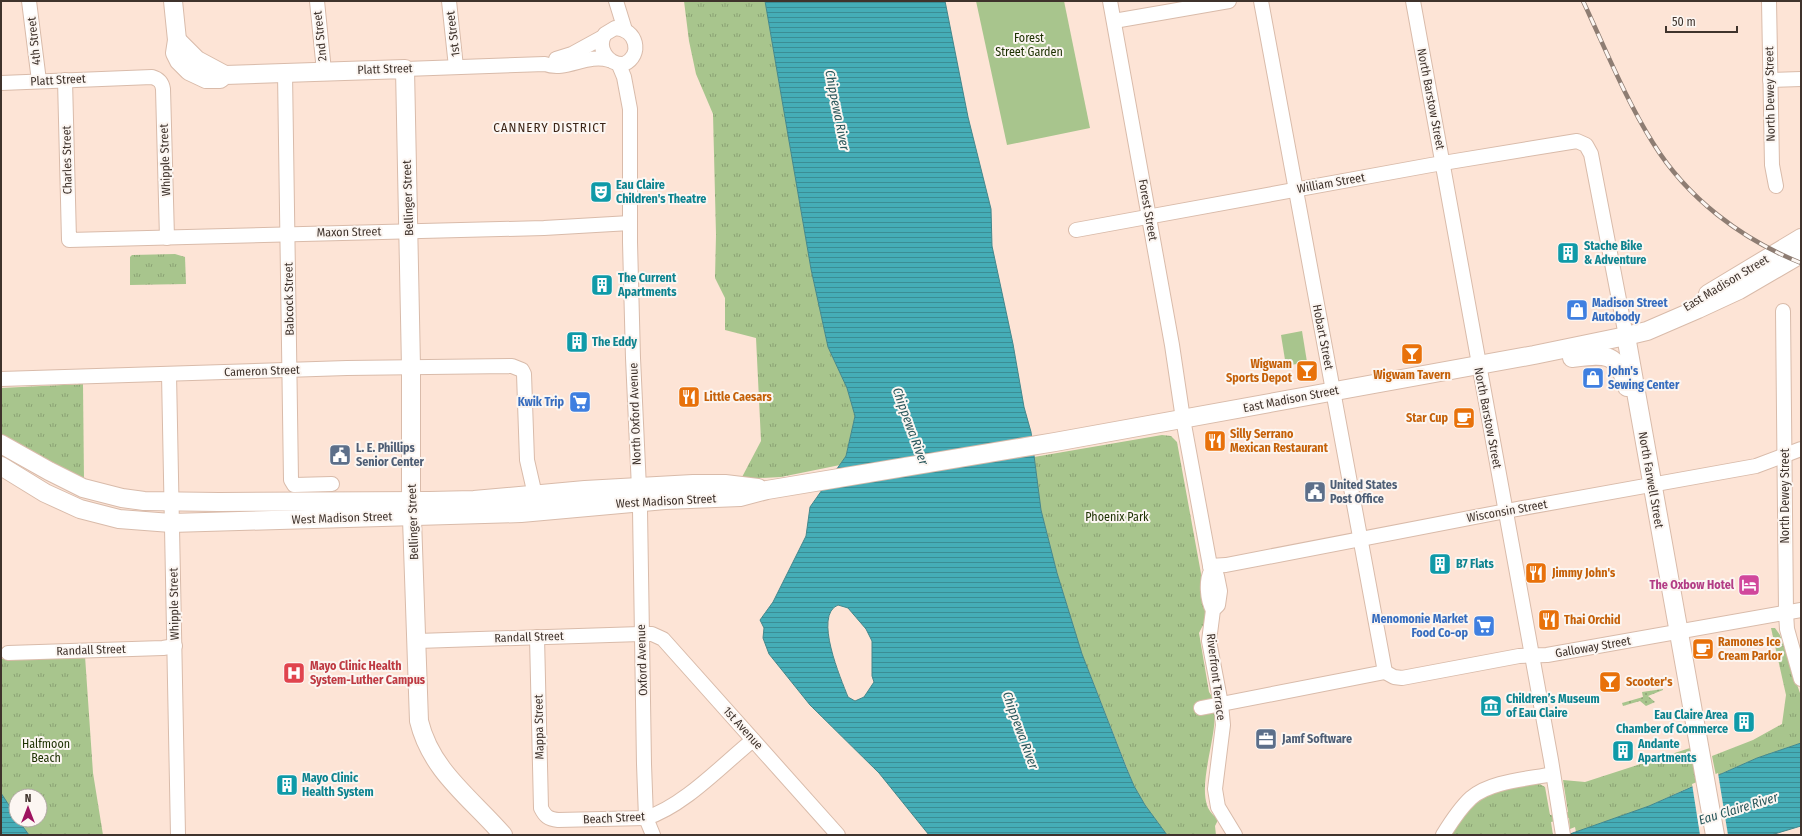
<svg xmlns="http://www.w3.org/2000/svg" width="1802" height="836" font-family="'Fira Sans Condensed',sans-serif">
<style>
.grass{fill:url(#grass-dots)}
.park{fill:url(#park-tufts)}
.garden{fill:#a8c58d}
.water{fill:url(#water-rules);stroke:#43888d;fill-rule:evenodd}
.pier{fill:#fde4d6}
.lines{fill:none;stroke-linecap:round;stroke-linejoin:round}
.minor-casing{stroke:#d9bbaa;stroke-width:16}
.major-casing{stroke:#d9bbaa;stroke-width:20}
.minor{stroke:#fff;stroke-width:14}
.major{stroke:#fff;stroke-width:18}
.rail-casing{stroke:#8e7d73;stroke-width:4.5}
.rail{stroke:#fcf6f2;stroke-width:3;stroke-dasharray:9;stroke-linecap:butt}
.labels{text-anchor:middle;stroke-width:4;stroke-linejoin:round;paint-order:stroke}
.street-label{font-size:12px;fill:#3f332c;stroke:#fcf6f2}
.park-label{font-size:12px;fill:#1c3000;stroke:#fcf6f2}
.culture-label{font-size:12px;font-weight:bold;fill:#0d838f;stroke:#fcf6f2;text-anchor:start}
.shop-label{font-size:12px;font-weight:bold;fill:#366cbe;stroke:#fcf6f2;text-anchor:start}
.food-label{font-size:12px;font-weight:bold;fill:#c56008;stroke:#fcf6f2;text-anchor:start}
.service-label{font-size:12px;font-weight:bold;fill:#4e5e75;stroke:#fcf6f2;text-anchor:start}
.hotel-label{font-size:12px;font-weight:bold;fill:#b23c85;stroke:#fcf6f2;text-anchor:end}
.health-label{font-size:12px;font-weight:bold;fill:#be3a42;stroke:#fcf6f2;text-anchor:start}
.water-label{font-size:13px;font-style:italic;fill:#28565a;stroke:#fcf6f2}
.neighbourhood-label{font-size:13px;letter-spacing:1px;fill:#3b2416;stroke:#fcf6f2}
</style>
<defs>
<pattern id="grass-dots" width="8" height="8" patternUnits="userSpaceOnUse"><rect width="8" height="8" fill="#a8c58d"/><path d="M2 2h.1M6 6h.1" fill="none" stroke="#8aa173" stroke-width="1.8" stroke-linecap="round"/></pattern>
<pattern id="park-tufts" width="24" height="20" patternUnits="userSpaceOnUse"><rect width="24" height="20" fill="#a8c58d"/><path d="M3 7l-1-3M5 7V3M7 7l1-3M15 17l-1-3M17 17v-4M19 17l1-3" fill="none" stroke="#8aa173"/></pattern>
<pattern id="water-rules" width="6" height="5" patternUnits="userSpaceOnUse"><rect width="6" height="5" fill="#45adb7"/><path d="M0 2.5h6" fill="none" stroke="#3b8d95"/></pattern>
</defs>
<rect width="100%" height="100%" fill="#fde4d6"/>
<!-- grass -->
<polygon class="grass" points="1663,689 1663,690 1648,696 1655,702 1646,706 1640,701 1623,706 1622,703 1643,697 1642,692"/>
<!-- park -->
<g class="park">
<polygon points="684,1 765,1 811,269 828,347 847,388 855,416 846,456 840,465 781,477 741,479 761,441 756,338 725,330 725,298 715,278 716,235 713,114 696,74 689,41"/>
<polygon points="175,254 185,257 186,284 130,285 130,257 132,255"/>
<polygon points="83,384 84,481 1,438 1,388"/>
<path d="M1162,435L1171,436L1177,442L1202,579L1206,608L1204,623L1199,633L1209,692C1227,715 1197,774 1207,805C1209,812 1214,815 1218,820L1215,826L1216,835H1167L1145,805L1134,786L1082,654L1057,573L1041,510L1034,457Z"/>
<polygon points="1771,628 1775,628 1780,635 1801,696 1801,743 1757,758 1716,776 1712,756 1753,740 1782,724 1786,695"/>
<polygon points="85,656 93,773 103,835 29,835 18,820 40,820 40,796 16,796 16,816 1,793 1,659"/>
<path d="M1690,748L1697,784L1649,806L1576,832L1575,827L1570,829L1569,818L1551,822L1553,835H1450C1459,823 1468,807 1480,799C1494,789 1522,787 1538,783L1545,787L1550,815L1568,812L1563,780L1585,782Z"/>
</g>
<!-- garden -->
<g class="garden">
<polygon points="976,1 1064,1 1090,128 1007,145"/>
<polygon points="1302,331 1307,362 1286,366 1281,335"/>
</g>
<!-- water -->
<g class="water">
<path d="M765,1H945L968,117L991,209L992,246L1013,344L1024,407L1031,432L1041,510L1057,573L1082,654L1126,767L1134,786L1145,805L1167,835H929L879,773L810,705L769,654L763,638L764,628L760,620L773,602L806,536L810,507L846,456L855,416L847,388L828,347L811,269ZM838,605L848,608L866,629L872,641V676L874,682L864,697L855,701L848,697C841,679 813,615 838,605Z"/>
<polygon points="1801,743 1801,826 1771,835 1567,835 1649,806 1757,758"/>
<polygon points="1,793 16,816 16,820 18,820 29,835 1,835"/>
</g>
<!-- pier -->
<polygon class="pier" points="1718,773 1728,835 1700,835 1692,784"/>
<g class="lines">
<!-- minor casing -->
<g class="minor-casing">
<g id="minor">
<polyline points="29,1 39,81"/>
<polyline points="317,1 324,71"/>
<polyline points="449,1 456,67"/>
<polyline points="616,1 625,30"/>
<path d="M1110,1L1172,345L1183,419L1211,571C1206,581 1207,600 1213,610"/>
<polyline points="1261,1 1385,672"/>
<polyline points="1413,1 1551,760 1563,835"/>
<polyline points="1769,1 1772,165 1776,186"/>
<polyline points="1114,21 1229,1"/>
<path d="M615,28C637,29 643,55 624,64C608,65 596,48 605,34Z"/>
<polyline points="556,59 572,54 603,37"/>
<polyline points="619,65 624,77 630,109 630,242 633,358 640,510 644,764 646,818 653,835"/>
<path d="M405,69L545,64C566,72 587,53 609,60"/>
<polyline points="285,73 291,480 294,485 332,484"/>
<polyline points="65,80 69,240 544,228 630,223"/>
<polyline points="1770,80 1801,79"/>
<path d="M1,83L152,77C159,79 162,82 163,89L167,238"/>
<polyline points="1076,230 1431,165 1577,141 1586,145 1591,154 1626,336"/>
<polyline points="1783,311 1786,613 1787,629 1801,679"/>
<polyline points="169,374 178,835"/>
<polyline points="1,379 347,368 512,366 522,370 524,374 527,460 535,495 534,504"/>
<polyline points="1210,566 1226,565 1506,511 1756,466 1801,449"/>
<polyline points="1211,571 1217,576 1220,591 1218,605 1213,610 1209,641 1221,704 1223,725 1215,789 1218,807 1235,835"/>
<path d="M537,637L541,808C545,816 548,819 558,820L646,818C684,806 722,765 753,740"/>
<polyline points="417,641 641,634 652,634 663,639 838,835"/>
<polyline points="8,653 163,648 175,646"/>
<polyline points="1385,672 1394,677 1402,678 1519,656 1547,655 1801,610"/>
<polyline points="1201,708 1385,672"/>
<path d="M1443,835C1451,822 1460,808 1471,798C1490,781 1529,779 1553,774"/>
</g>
</g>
<!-- major casing -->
<g class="major-casing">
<g id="major">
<path d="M173,1L177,40L175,53L179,61L189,71L206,79H220L225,75L405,69L411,367V490L419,721C431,771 471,798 503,835"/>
<polyline points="177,40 197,60 225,75"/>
<polyline points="1708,294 1801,238"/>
<polyline points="1626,336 1715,835"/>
<path d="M1572,358C1605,354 1617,351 1627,387"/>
<polyline points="1,444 49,471 83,488 122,498 144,501 219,502 429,501 474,500 585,490 693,484 725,484 758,488"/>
<polyline points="1,466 45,493 80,509 119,519 171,523 521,513 665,500 740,497 767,490 1055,442 1534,355 1626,336 1647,331 1698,309 1739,290 1801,254"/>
</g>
</g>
<!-- minor -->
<use href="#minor" class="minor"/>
<!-- major -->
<use href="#major" class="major"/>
<!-- rail casing -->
<g class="rail-casing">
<path id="rail" d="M1583,1C1605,48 1625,98 1653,143C1687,198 1741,239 1801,263"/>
</g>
<!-- rail -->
<use href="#rail" class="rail"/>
</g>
<!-- icons -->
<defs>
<g id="theatre-square" transform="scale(1.15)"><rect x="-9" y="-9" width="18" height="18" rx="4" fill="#0f9aa8" stroke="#fcf6f2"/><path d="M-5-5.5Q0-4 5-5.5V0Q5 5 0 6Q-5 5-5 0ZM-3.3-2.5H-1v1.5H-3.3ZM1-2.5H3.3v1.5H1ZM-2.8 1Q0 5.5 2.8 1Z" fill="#fff"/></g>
<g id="building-square" transform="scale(1.15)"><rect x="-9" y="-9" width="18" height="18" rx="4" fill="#0f9aa8" stroke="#fcf6f2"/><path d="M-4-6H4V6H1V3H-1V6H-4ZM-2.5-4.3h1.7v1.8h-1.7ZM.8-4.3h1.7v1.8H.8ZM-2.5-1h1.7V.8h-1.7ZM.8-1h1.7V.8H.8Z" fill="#fff"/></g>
<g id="shop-square" transform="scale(1.15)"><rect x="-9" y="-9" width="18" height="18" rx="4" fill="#3f7fe0" stroke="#fcf6f2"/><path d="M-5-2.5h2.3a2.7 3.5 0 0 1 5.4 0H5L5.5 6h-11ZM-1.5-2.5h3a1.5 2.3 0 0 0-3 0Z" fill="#fff"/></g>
<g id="bar-square" transform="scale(1.15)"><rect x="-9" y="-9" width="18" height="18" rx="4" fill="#e8710a" stroke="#fcf6f2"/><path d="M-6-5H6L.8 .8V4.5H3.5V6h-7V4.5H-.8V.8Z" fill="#fff"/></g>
<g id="restaurant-square" transform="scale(1.15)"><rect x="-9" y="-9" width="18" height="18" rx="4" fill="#e8710a" stroke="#fcf6f2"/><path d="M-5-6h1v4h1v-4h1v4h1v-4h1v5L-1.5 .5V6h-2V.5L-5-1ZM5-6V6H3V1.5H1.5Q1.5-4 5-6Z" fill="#fff"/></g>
<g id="supermarket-square" transform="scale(1.15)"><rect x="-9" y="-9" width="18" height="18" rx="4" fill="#3f7fe0" stroke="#fcf6f2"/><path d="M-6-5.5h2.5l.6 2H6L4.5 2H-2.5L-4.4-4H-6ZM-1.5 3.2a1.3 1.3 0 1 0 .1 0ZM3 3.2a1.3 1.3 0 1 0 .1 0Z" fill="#fff"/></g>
<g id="cafe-square" transform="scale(1.15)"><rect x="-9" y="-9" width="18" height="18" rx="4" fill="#e8710a" stroke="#fcf6f2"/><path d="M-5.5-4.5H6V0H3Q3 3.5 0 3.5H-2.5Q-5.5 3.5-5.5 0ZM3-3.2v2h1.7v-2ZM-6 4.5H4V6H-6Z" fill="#fff"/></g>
<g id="civic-square" transform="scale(1.15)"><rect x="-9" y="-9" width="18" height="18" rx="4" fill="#5c6f8a" stroke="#fcf6f2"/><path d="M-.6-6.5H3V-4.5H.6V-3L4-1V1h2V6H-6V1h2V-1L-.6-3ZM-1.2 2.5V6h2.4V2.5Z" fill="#fff"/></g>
<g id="hotel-square" transform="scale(1.15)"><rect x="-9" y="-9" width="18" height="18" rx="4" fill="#d1479c" stroke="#fcf6f2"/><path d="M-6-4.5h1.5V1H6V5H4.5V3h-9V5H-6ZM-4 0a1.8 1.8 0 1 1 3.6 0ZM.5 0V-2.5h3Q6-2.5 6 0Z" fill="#fff"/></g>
<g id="hospital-square" transform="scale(1.15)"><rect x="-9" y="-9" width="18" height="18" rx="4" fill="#e0444e" stroke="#fcf6f2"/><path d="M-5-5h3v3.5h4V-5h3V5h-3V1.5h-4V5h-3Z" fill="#fff"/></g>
<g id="museum-square" transform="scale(1.15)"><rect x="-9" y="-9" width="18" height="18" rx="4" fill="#0f9aa8" stroke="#fcf6f2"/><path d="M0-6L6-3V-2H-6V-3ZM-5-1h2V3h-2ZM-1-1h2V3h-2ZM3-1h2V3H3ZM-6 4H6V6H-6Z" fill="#fff"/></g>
<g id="office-square" transform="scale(1.15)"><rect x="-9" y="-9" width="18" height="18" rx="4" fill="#5c6f8a" stroke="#fcf6f2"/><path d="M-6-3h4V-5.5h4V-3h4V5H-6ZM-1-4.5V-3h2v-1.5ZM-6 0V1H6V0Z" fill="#fff"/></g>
</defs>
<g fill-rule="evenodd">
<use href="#theatre-square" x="601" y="192"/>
<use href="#building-square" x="1568" y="253"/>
<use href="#building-square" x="602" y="285"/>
<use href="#shop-square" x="1577" y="310"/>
<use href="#building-square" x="577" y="342"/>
<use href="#bar-square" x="1412" y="354"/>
<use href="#bar-square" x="1307" y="371"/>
<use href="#shop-square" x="1593" y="378"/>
<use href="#restaurant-square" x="689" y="397"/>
<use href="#supermarket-square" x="580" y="402"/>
<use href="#cafe-square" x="1464" y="418"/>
<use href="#restaurant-square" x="1215" y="441"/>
<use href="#civic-square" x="340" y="455"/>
<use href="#civic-square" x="1315" y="492"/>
<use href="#building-square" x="1440" y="564"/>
<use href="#restaurant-square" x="1536" y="573"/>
<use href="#hotel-square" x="1749" y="585"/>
<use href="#restaurant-square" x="1549" y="620"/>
<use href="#supermarket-square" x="1484" y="626"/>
<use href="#cafe-square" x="1703" y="649"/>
<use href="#hospital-square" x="294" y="673"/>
<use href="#bar-square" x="1610" y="682"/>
<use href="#museum-square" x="1491" y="706"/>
<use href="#building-square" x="1744" y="722"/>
<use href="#office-square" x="1266" y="739"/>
<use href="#building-square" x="1623" y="751"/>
<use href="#building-square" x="287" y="785"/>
</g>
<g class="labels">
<!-- street labels -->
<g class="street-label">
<text transform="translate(453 34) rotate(-97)" y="4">1st Street</text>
<text transform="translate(320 36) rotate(-96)" y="4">2nd Street</text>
<text transform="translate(34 41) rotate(-96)" y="4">4th Street</text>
<text transform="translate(385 69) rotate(-2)" y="4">Platt Street</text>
<text transform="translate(58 80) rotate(-3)" y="4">Platt Street</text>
<text transform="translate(1770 94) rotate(-91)" y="4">North Dewey Street</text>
<text transform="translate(1431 99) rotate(79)" y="4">North Barstow Street</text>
<text transform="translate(67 160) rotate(-91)" y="4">Charles Street</text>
<text transform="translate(165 160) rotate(-92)" y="4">Whipple Street</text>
<text transform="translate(1331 183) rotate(-10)" y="4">William Street</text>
<text transform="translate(408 198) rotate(-92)" y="4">Bellinger Street</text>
<text transform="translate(1148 210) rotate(80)" y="4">Forest Street</text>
<text transform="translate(349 232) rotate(-1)" y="4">Maxon Street</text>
<text transform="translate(1726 283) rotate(-31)" y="4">East Madison Street</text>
<text transform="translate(289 299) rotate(-91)" y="4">Babcock Street</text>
<text transform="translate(1323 337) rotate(79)" y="4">Hobart Street</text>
<text transform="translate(262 371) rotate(-2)" y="4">Cameron Street</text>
<text transform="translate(1291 399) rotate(-11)" y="4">East Madison Street</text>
<text transform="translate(635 414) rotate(-92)" y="4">North Oxford Avenue</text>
<text transform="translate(1488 418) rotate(79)" y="4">North Barstow Street</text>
<text transform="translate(1651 480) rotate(80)" y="4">North Farwell Street</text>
<text transform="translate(1785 496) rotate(-90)" y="4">North Dewey Street</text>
<text transform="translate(666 501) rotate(-3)" y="4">West Madison Street</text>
<text transform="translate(1507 511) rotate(-10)" y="4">Wisconsin Street</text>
<text transform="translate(342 518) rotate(-2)" y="4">West Madison Street</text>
<text transform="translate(413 522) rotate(-92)" y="4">Bellinger Street</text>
<text transform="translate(174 604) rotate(-91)" y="4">Whipple Street</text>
<text transform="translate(529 637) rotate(-2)" y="4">Randall Street</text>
<text transform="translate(1593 647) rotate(-10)" y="4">Galloway Street</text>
<text transform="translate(91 650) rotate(-2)" y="4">Randall Street</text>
<text transform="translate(642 660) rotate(-92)" y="4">Oxford Avenue</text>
<text transform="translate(1216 677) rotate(83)" y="4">Riverfront Terrace</text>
<text transform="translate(539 727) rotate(-91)" y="4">Mappa Street</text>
<text transform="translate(743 728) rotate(48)" y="4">1st Avenue</text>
<text transform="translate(614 818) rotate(-3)" y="4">Beach Street</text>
</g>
<!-- park labels -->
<g class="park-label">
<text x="1029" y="42">Forest<tspan x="1029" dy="14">Street Garden</tspan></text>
<text x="1117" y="521">Phoenix Park</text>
<text x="46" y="748">Halfmoon<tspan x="46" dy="14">Beach</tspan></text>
</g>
<!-- culture labels -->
<g class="culture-label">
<text x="616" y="189">Eau Claire<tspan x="616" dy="14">Children's Theatre</tspan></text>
<text x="1584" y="250">Stache Bike<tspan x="1584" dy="14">&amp; Adventure</tspan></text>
<text x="618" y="282">The Current<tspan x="618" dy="14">Apartments</tspan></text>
<text x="592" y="346">The Eddy</text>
<text x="1456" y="568">B7 Flats</text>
<text x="1506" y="703">Children’s Museum<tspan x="1506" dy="14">of Eau Claire</tspan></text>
<text x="1728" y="719" text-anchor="end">Eau Claire Area<tspan x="1728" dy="14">Chamber of Commerce</tspan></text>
<text x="1638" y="748">Andante<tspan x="1638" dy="14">Apartments</tspan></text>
<text x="302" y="782">Mayo Clinic<tspan x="302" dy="14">Health System</tspan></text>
</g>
<!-- shop labels -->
<g class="shop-label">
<text x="1592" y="307">Madison Street<tspan x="1592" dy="14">Autobody</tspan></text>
<text x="1608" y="375">John's<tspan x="1608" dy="14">Sewing Center</tspan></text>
<text x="564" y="406" text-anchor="end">Kwik Trip</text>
<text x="1468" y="623" text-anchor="end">Menomonie Market<tspan x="1468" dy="14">Food Co-op</tspan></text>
</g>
<!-- food labels -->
<g class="food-label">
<text x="1292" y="368" text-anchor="end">Wigwam<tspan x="1292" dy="14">Sports Depot</tspan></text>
<text x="1412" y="379" text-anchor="middle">Wigwam Tavern</text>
<text x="704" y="401">Little Caesars</text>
<text x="1448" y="422" text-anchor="end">Star Cup</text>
<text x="1230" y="438">Silly Serrano<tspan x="1230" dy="14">Mexican Restaurant</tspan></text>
<text x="1552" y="577">Jimmy John's</text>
<text x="1564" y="624">Thai Orchid</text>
<text x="1718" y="646">Ramones Ice<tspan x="1718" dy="14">Cream Parlor</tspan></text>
<text x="1626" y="686">Scooter's</text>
</g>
<!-- service labels -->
<g class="service-label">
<text x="356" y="452">L. E. Phillips<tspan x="356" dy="14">Senior Center</tspan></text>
<text x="1330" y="489">United States<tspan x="1330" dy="14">Post Office</tspan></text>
<text x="1282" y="743">Jamf Software</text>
</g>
<!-- hotel labels -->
<g class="hotel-label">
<text x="1734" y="589">The Oxbow Hotel</text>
</g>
<!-- health labels -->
<g class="health-label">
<text x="310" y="670">Mayo Clinic Health<tspan x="310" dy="14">System-Luther Campus</tspan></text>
</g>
<!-- water labels -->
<g class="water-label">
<text transform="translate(838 110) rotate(79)" y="5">Chippewa River</text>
<text transform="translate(911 426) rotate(70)" y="5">Chippewa River</text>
<text transform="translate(1021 730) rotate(70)" y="5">Chippewa River</text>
<text transform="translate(1738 808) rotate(-17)" y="5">Eau Claire River</text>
</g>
<!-- neighbourhood labels -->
<g class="neighbourhood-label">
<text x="550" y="132">CANNERY DISTRICT</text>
</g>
</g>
<!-- border -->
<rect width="1802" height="836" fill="none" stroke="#3f332c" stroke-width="4"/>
<!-- north arrow -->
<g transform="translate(28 808)"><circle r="19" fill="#fcf6f2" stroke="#b0a8a3"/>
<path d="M0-3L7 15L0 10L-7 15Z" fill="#9e135f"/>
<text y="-6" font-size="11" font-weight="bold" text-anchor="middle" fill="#3f332c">N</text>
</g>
<!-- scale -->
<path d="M1666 26v6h71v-6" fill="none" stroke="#3f332c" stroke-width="2"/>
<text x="1672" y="26" font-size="12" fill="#3f332c" stroke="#fcf6f2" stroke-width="3" paint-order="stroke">50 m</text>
</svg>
